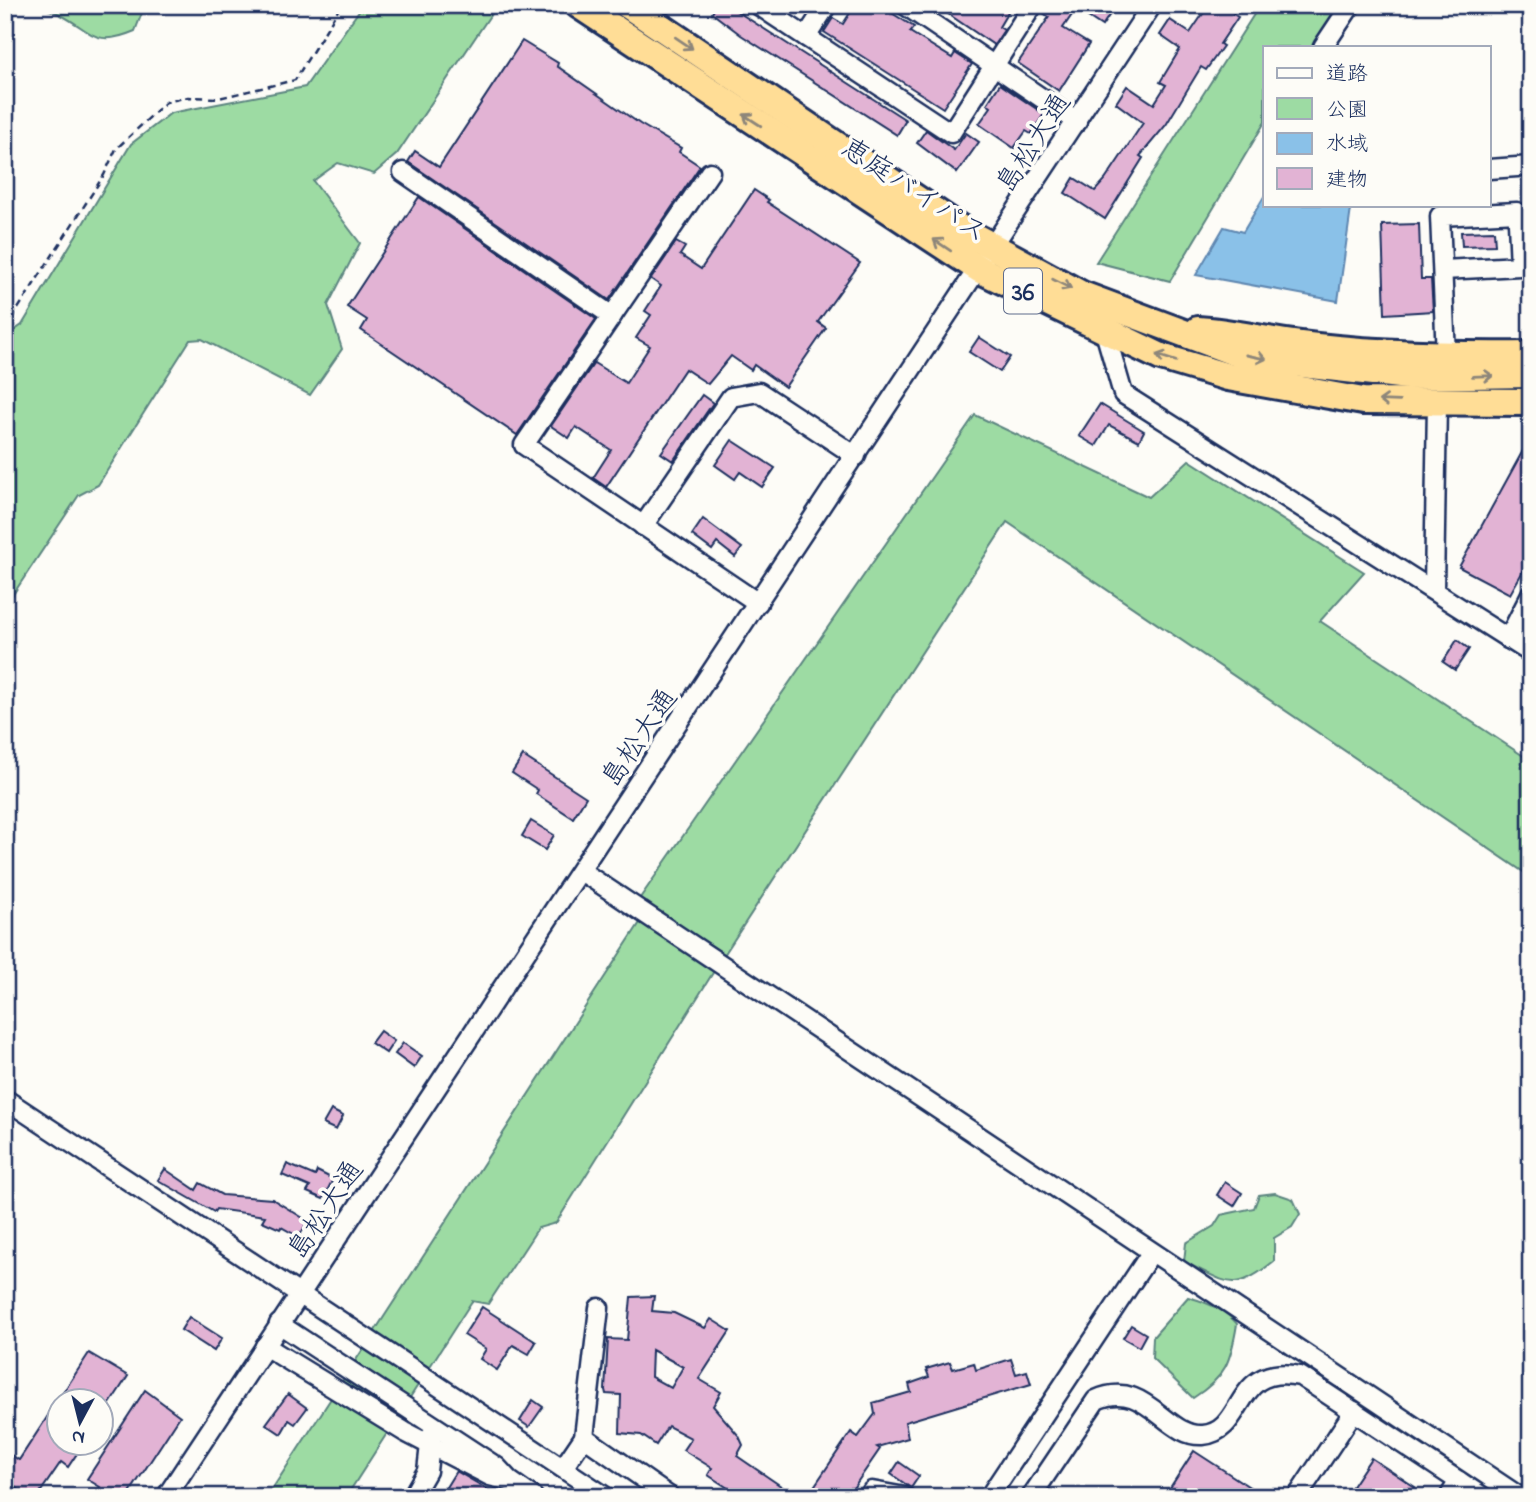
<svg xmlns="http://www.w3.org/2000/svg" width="1536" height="1502" font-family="'Indie Flower','Klee One',sans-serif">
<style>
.green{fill:#9ddba3;stroke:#5c8580;stroke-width:2}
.water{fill:#8ac1e8;stroke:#5e87b1;stroke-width:2}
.building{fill:#e2b3d4;stroke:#1b2f5e;stroke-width:2;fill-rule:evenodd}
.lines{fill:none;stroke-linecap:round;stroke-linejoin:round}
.minor-casing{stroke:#1b2f5e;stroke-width:23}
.highway-casing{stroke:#1b2f5e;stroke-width:32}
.path{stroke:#1b2f5e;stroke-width:2.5;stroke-dasharray:7 5;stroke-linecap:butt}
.minor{stroke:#fdfcf7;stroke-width:18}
.highway{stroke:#ffdd96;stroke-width:26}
.oneway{stroke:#8d867a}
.labels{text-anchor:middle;stroke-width:7;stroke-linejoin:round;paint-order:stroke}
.shield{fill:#fdfcf7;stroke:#5f6c8c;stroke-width:2}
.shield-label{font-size:26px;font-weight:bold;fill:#1b2f5e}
.street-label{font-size:28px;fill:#1b2f5e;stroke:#fdfcf7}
</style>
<rect width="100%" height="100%" fill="#fdfcf7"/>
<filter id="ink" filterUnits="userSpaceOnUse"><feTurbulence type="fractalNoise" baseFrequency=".0143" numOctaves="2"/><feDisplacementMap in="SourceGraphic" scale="14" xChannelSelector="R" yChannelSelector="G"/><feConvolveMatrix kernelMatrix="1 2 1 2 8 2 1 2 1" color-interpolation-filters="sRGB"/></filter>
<g filter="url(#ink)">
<!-- green -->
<g class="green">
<path d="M35,5H145L135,31C95,48 93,32 61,15C53,10 44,8 35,5Z"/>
<polygon points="363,5 491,5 495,8 397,154 374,174 338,163 313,181 360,243 328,305 342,349 310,395 202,339 190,340 98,485 79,495 6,605 5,337 22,325 131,144 171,113 305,87"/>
<polygon points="1260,5 1343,5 1315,47 1265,47 1265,122 1170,281 1096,262"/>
<polygon points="975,415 1149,497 1189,460 1364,572 1320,621 1531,761 1531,877 1007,522 726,952 556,1223 538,1228 488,1304 472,1301 346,1497 267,1497 641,921 640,898"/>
<path d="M1275,1193L1293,1199L1300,1214L1292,1227L1274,1238V1261C1233,1295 1228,1282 1184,1262L1186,1243L1214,1226L1221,1215L1254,1208L1259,1195Z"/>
<path d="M1188,1297C1206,1302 1226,1310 1237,1324C1231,1361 1226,1377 1193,1398L1152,1358L1153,1337Z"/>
</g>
<!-- water -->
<polygon class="water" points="1265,195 1265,205 1344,205 1351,209 1338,301 1196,275 1224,227 1243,232"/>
<!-- building -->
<g class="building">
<polygon points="717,5 727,5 906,120 897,135 741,35 712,13"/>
<polygon points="855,5 890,5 887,10 914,27 910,32 952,58 955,53 972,64 943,108 824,32 833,18 843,24"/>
<polygon points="935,5 1012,5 999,27 1004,30 994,45"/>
<polygon points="1044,5 1116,5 1102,26 1076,9 1063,28 1089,44 1059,91 1018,63 1049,17 1042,12"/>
<polygon points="1209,5 1239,5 1233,14 1238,17 1220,44 1223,46 1206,70 1201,67 1166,125 1140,156 1143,158 1105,219 1065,193 1074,178 1095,191 1105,180 1143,123 1116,103 1127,86 1154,104 1166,85 1160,82 1180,49 1160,35 1170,20 1190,33"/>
<polygon points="522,41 558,63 557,66 640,124 681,148 679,152 700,166 609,300 408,162 415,151 439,167"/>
<polygon points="1000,84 1044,114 1031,134 1026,131 1014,148 979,124 991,107 987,104"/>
<polygon points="926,130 954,150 966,133 979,142 957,173 917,143"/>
<polygon points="754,190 769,200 767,202 860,263 818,322 826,328 785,387 754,365 751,370 731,356 708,384 685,369 606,487 593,478 611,450 576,427 569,438 551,426 594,363 626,383 650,346 636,338 651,315 645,311 661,286 651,279 676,242 685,247 680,255 701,269"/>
<polygon points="419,197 596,319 517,435 361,330 367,320 347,307"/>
<polygon points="1419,224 1421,279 1431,279 1433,311 1385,314 1382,225"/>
<polygon points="1494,231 1495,245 1462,246 1461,232"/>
<polygon points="979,337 1010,357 1000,372 969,352"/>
<polygon points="702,395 713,403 673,461 661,453"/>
<polygon points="1100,404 1144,431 1139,441 1109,425 1096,446 1079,436"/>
<polygon points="1531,436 1531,557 1510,594 1459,567"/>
<polygon points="732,440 775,468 762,487 740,472 735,479 715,465"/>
<polygon points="703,519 742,548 735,557 717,543 712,550 692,535"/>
<polygon points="1457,640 1469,649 1455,670 1443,662"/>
<polygon points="523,756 586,797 573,818 536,794 538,790 512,773"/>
<polygon points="531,821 554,835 545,850 522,836"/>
<polygon points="380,1031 394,1041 386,1053 371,1043"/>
<polygon points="403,1043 422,1056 414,1068 395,1054"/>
<polygon points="331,1110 343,1116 336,1130 323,1124"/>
<polygon points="287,1164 315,1176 317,1171 333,1179 323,1199 307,1192 310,1187 282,1175"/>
<polygon points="165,1169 196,1190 200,1183 222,1195 272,1199 308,1221 299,1237 281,1227 280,1229 262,1221 265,1216 216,1209 214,1212 158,1180"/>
<polygon points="1225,1182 1242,1193 1234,1206 1217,1195"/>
<path d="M654,1296L652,1311L674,1313L705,1328L711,1319L730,1331L699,1379L721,1392L713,1406L739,1436L743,1445L737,1456L797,1497H731L734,1492L708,1475L712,1468L683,1450L691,1438L668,1426L656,1445L641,1435L620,1433L621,1395L606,1394L605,1390L608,1339L627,1340L631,1297ZM652,1350L683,1367L671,1388L651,1377Z"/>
<polygon points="482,1307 536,1342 529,1354 513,1345 497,1370 480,1359 486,1349 464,1335"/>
<polygon points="189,1317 222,1338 214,1351 181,1330"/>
<polygon points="1131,1325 1146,1334 1139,1347 1123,1338"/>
<polygon points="89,1353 128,1376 102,1416 102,1401 60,1401 60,1443 84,1443 68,1467 61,1462 37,1497 30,1497 5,1480 5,1451 19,1460"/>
<polygon points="1011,1359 1016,1374 1027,1371 1031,1384 905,1422 908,1438 877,1447 880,1449 847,1497 807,1497 851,1432 858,1437 875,1414 873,1403 911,1392 909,1384 929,1377 926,1369 950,1362 953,1369 974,1363 976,1370"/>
<polygon points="145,1390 180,1416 127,1497 94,1497 100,1487 87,1479"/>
<polygon points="288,1394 307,1408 295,1424 289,1420 281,1434 266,1424"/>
<polygon points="533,1400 543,1407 529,1427 520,1421"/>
<polygon points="1194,1451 1251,1488 1245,1497 1164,1497"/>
<polygon points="1371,1458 1415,1487 1409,1497 1345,1497"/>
<polygon points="899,1462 919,1476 911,1488 891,1474"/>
<polygon points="456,1471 487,1489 482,1497 440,1497"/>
</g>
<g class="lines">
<!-- minor casing -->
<g class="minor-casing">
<g id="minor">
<polyline points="758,5 951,133 1033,5"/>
<polyline points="905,5 1077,122"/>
<polyline points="1528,5 1531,7"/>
<polyline points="806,37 827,5"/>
<polyline points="1323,47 1351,5"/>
<polyline points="1489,169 1531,166"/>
<polyline points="403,172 612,316"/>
<polyline points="710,172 524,445 758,603"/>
<polyline points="1443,270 1520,266 1518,222"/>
<polyline points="1105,332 1123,394 1531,653"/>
<polyline points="1446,356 1440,216 1517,212 1518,222 1531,221"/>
<polyline points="643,526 731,397 759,392 856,456"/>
<polyline points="1434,590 1437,403"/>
<polyline points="1508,639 1531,594"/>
<polyline points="581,871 1520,1497"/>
<polyline points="5,1099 606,1497"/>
<polyline points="279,1324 497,1467 510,1481 533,1497"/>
<polyline points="265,1346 405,1432 490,1476 509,1481"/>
<polyline points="584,1437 599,1308"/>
<polyline points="563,1468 584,1437 670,1497"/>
<polyline points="166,1497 1152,5"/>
<polyline points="412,1497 427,1471 431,1436"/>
<polyline points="869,1497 872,1491 905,1497"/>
<polyline points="989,1497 1151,1253"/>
<path d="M1031,1497L1096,1400C1146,1377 1165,1438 1203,1435C1247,1431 1232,1362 1300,1376L1483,1497"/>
<polyline points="1297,1497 1354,1411"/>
<polyline points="1449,1497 1459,1481"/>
</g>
</g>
<!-- highway casing -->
<g class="highway-casing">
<g id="highway">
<polyline points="579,5 979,269 1161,357 1228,377 1363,401 1531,402"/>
<polyline points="628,5 964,231 1082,295 1237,353 1276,361 1408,376 1531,374"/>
<path d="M1198,330C1233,332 1266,341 1300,345C1376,355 1454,356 1531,355"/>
</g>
</g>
<!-- path -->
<polyline class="path" points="5,329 104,175 116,149 166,102 188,97 219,98 295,80 341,5"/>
<!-- minor -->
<use href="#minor" class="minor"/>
<!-- highway -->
<use href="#highway" class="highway"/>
</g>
<!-- one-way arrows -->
<defs><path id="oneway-shaft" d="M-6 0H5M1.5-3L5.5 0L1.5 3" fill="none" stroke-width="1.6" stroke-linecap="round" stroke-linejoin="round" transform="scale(1.75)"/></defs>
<g class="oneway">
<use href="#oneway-shaft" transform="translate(684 43) rotate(34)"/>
<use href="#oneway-shaft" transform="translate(752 120) rotate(-147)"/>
<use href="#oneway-shaft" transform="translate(942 245) rotate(-146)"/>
<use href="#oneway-shaft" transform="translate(1062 284) rotate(27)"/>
<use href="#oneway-shaft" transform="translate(1256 357) rotate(12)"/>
<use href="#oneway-shaft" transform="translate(1166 358) rotate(-162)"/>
<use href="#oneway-shaft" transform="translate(1483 376) rotate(-2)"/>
<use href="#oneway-shaft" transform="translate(1389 401) rotate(-178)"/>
</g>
</g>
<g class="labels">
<!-- shield labels -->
<rect class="shield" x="1004" y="268.5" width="38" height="45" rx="5"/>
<g class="shield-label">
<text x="1023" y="300">36</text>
</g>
<!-- street labels -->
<g class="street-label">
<text transform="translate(1032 142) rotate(-57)" y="10">島松大通</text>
<text transform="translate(915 189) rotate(33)" y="10">恵庭バイパス</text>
<text transform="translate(638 737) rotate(-56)" y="10">島松大通</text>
<text transform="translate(324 1209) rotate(-56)" y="10">島松大通</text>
</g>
</g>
<!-- margin -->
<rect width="1536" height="1502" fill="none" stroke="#fdfcf7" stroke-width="28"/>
<rect x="14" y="14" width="1508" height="1474" fill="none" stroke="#1b2f5e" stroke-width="2.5" filter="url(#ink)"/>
<!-- legend -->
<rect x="1263" y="46" width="228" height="161" fill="#fdfcf7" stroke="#a3aaba" stroke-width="2"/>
<rect x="1277" y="68" width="35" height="10" fill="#fdfcf7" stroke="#a3aaba" stroke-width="2"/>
<text x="1326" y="80" font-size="21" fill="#1b2f5e">道路</text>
<rect x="1277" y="98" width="35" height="21" fill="#9ddba3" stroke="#a3aaba" stroke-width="2"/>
<text x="1326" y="116" font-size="21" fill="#1b2f5e">公園</text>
<rect x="1277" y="133" width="35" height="21" fill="#8ac1e8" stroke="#a3aaba" stroke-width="2"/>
<text x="1326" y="150" font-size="21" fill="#1b2f5e">水域</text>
<rect x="1277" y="168" width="35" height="21" fill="#e2b3d4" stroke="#a3aaba" stroke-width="2"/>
<text x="1326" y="186" font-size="21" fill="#1b2f5e">建物</text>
<!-- north arrow -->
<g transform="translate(80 1422) rotate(187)"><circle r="33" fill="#fdfcf7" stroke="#a3aaba" stroke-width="2"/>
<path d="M0-5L12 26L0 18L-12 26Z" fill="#1b2f5e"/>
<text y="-10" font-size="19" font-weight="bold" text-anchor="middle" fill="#1b2f5e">N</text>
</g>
</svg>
